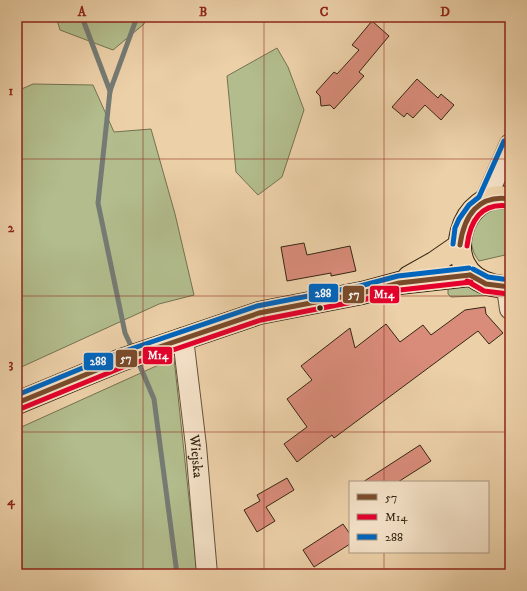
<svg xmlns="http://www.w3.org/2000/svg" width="527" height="591" font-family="'IM FELL DW Pica',serif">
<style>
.green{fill:#b2bc8c;stroke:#747250}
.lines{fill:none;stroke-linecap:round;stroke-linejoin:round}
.stream{stroke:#757b74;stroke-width:5}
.building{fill:#d98c7a;stroke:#352714}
.minor-casing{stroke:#635139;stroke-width:22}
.major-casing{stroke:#352714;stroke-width:24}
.minor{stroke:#f3e0c6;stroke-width:20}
.major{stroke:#ecd0a8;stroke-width:22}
.bus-1-casing{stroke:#f3e0c6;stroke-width:8}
.bus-2-casing{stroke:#f3e0c6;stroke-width:8}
.bus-3-casing{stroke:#f3e0c6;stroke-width:8}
.bus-1{stroke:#7a4b2a;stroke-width:5}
.bus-2{stroke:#e4002b;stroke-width:5}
.bus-3{stroke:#0065bd;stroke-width:5}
.grid{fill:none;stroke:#8f2418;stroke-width:1;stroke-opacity:0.55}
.bus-dot{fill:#352714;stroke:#f3e0c6;stroke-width:1.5}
.labels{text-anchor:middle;stroke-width:3;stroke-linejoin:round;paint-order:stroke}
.street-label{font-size:14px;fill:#352714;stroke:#f3e0c6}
.line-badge{stroke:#f3e0c6;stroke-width:1.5}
.badge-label{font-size:11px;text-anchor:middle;font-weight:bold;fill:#fff}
.neatline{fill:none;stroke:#8f2418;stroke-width:1.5}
.grid-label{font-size:13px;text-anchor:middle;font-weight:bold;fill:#8f2418}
</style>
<rect width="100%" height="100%" fill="#ecd0a8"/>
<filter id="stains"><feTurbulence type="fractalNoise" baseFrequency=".005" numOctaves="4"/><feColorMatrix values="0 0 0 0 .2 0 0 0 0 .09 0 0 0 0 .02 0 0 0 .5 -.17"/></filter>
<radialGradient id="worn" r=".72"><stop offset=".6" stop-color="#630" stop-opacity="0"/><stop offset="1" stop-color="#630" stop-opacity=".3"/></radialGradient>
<!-- green -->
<g class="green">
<polygon points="56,17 146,17 144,24 113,50 60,30"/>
<polygon points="277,48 288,67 304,110 282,177 258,195 236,172 227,76"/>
<polygon points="33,84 93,85 114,132 151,129 175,214 194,295 159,304 17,369 17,91"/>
<path d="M498,207H510V256L505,255L479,261C477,258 474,254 473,250C469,240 473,223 482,216C487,212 492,210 498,207Z"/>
<polygon points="456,281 498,295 451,297 448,294 448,282"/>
<polygon points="174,358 197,574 17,574 17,429"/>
</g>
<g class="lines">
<!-- stream -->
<g class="stream">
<polyline points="82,17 110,91"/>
<polyline points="133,350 125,333 98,203 110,91 137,17"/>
<polyline points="137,359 154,399 177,574"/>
</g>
</g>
<!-- building -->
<g class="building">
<polygon points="372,21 389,36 359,72 364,76 334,109 330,105 321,106 320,96 316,92 334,72 337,74 359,50 352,45"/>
<polygon points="417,79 438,98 441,94 454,105 441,120 425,105 413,118 407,113 404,117 392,107"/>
<polygon points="304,243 307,255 350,246 356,271 331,276 331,273 287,281 281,247"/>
<polygon points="485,307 486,314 503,333 489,344 478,331 334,438 332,435 297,462 284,444 307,427 287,399 312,380 301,366 350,328 355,348 386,324 400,342 423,325 431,335 465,310"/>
<polygon points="420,445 431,461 398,482 363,482"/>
<polygon points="287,478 294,490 266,507 275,521 257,532 244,510 260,501 257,495"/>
<polygon points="343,524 350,534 350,544 314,567 303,550"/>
</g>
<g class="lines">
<!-- minor casing -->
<g class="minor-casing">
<g id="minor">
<polyline points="485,201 510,144"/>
<polyline points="507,288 510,309"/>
<path id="s1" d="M183,338L196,446L207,574"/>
</g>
</g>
<!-- major casing -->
<g class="major-casing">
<g id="major">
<path d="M510,199C462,185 435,272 492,285C498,286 504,288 510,287"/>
<polyline points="409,277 434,263 460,245"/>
<polyline points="17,403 121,360 259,313 362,293 399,283 470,275"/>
</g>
</g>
<!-- minor -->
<use href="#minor" class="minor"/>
<!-- major -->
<use href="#major" class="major"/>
<!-- bus-1 casing -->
<g class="bus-1-casing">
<g id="bus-1">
<path d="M460,245C464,216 478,194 510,199"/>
<polyline points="470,275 486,284 510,287"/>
<polyline points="17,403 121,360 259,313 362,293 399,283 470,275"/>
</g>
</g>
<!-- bus-2 casing -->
<g class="bus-2-casing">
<g id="bus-2">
<path d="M467,246C470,221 481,202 509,206"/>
<polyline points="467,281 484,291 509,294"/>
<polyline points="20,409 123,367 261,320 363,300 400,290 471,282"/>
</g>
</g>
<!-- bus-3 casing -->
<g class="bus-3-casing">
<g id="bus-3">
<polyline points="453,244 455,228 459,219 469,205 479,197 504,141"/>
<polyline points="473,269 488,277 510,280"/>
<polyline points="17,395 119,353 257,306 360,286 398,276 469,268"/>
</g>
</g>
<!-- bus-1 -->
<use href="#bus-1" class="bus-1"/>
<!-- bus-2 -->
<use href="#bus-2" class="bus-2"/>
<!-- bus-3 -->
<use href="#bus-3" class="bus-3"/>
</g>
<!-- grid -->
<path class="grid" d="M143,17V574M264,17V574M384,17V482M17,159H510M17,296H510M17,432H510M384,552V574"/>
<!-- markers -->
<circle class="bus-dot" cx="320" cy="308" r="3.5"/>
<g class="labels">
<!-- street labels -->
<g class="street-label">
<text dy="5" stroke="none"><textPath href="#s1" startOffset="119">Wiejska</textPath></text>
</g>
</g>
<g class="line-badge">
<rect x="308" y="283" width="31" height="20" rx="4" fill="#0065bd"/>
<rect x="369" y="285" width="31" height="19" rx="4" fill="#e4002b"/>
<rect x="342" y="285" width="23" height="19" rx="4" fill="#7a4b2a"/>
<rect x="142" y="346" width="31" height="19" rx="4" fill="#e4002b"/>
<rect x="115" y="349" width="23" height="19" rx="4" fill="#7a4b2a"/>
<rect x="83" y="352" width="31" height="19" rx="4" fill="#0065bd"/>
</g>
<g class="badge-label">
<text x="323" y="297">288</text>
<text x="384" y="298">M14</text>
<text x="354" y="298">57</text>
<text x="158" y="359">M14</text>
<text x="126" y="362">57</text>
<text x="98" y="365">288</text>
</g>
<!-- margin -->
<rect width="527" height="591" fill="none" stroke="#ecd0a8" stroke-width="44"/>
<!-- legend -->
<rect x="349" y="481" width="140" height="72" fill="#f3e0c6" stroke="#a7967f"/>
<rect x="357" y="494" width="20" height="6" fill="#7a4b2a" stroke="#a7967f"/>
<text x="385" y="501" font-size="12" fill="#352714">57</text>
<rect x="357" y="514" width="20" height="6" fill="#e4002b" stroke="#a7967f"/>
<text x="385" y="521" font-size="12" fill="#352714">M14</text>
<rect x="357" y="534" width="20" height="6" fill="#0065bd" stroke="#a7967f"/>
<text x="385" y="541" font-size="12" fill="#352714">288</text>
<rect x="22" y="22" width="483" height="547" class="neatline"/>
<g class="grid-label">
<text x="82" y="16">A</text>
<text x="203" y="16">B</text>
<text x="324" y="16">C</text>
<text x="445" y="16">D</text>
<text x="11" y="95">1</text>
<text x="11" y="232">2</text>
<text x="11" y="368">3</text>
<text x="11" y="505">4</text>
</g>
<rect width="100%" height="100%" filter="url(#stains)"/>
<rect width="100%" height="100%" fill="url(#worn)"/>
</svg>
